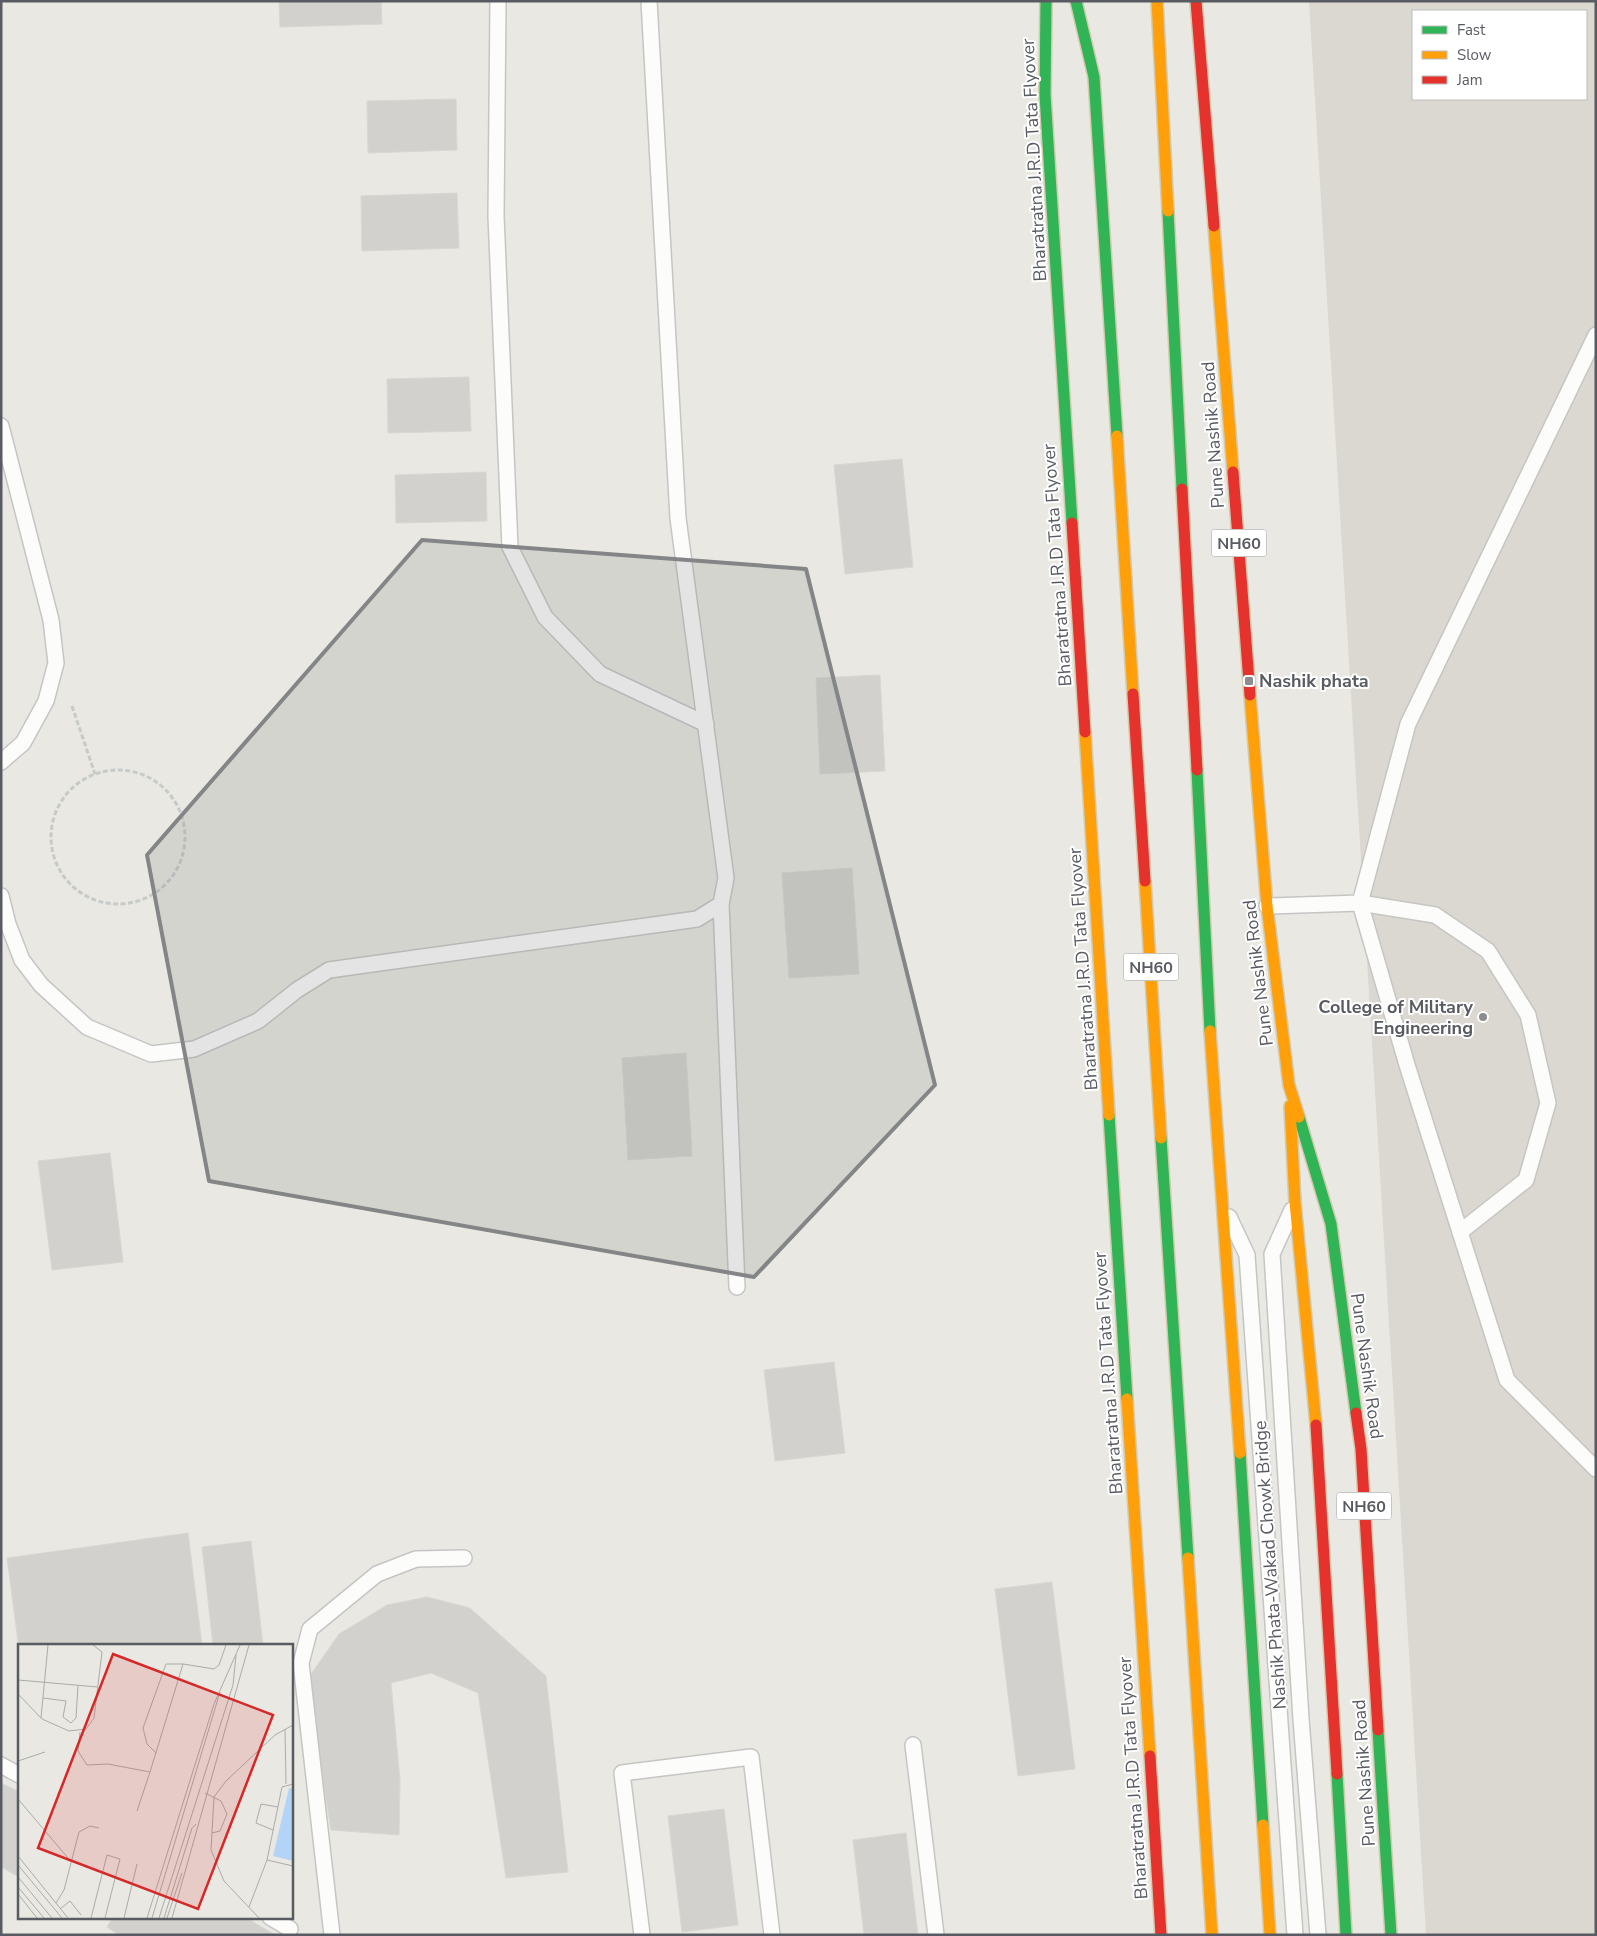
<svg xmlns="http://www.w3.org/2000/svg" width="1597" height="1936" font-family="'Nunito Sans',sans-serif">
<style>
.education{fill:#dad8d0;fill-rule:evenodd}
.building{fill:#d2d1cd;stroke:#d8d7d1}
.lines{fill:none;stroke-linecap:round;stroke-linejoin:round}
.lane-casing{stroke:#c5c6c4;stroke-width:18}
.fast-casing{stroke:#d2cbaf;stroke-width:14}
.slow-casing{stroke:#d2cbaf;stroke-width:14}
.jam-casing{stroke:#d2cbaf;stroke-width:14}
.path{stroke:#c6cbc9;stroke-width:3;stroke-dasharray:5 2.5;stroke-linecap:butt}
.lane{stroke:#fcfcfb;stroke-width:15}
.fast{stroke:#30b455;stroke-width:11}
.slow{stroke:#ff9f0a;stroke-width:11}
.jam{stroke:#e5322d;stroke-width:11}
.marked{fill:#838587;fill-opacity:0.2;stroke:#838587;stroke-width:4;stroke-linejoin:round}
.poi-dot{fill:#8b8c8e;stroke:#fff;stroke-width:2}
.labels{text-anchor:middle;stroke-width:4;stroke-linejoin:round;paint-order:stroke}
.shield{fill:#fff;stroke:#8a8c90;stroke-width:1}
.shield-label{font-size:16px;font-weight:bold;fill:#585b61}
.street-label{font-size:18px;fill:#585b61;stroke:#fff}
.poi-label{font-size:18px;font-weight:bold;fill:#585b61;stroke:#fff;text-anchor:start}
.inset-road{fill:none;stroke:#abacaa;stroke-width:1}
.view{fill:#d62828;fill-opacity:0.15;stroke:#d62828;stroke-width:2.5}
.inset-edge{fill:none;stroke:#585b61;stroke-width:2.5}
</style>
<rect width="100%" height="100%" fill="#e9e8e2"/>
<!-- education -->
<path class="education" d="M1309,1H1596V1935H1426ZM1413,11H1586V99H1413Z"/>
<!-- building -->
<g class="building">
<polygon points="279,1 381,1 382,24 280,27"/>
<polygon points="456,99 457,150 368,153 367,101"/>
<polygon points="457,193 459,248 362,251 361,196"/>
<polygon points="469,377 471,431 388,433 387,379"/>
<polygon points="902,459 913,567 845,574 834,465"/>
<polygon points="486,472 487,521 396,523 395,475"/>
<polygon points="880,675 885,771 820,774 816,678"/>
<polygon points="852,868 859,974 789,978 782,873"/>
<polygon points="686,1053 692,1156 628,1160 622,1058"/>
<polygon points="110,1153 123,1262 52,1270 38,1161"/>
<polygon points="834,1362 845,1453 775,1461 764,1370"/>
<polygon points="188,1533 202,1645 144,1645 143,1643 127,1645 19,1645 19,1649 7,1558"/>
<polygon points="251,1541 263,1645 213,1645 202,1547"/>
<polygon points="1052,1582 1075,1769 1018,1776 995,1589"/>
<polygon points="427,1597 470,1608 546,1676 568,1872 506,1878 478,1693 431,1673 391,1683 400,1780 399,1835 331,1830 307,1680 339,1634 387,1605"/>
<polygon points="1,1783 19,1792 19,1877 1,1867"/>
<polygon points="724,1809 738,1925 682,1932 668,1816"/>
<polygon points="906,1833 918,1935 864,1935 853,1840"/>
<polygon points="113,1917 245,1917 275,1935 119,1935 107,1927"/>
</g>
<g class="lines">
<!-- lane casing -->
<g class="lane-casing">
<g id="lane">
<polyline points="498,1 496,216 510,547 545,617 600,674 706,724"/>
<polyline points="1596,335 1408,724 1360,903 1407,1065 1507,1380 1596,1469"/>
<polyline points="1,426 51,620 56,663 46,701 23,743 1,762"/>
<polyline points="1,896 8,924 22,960 41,985 87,1027 151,1054 194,1049 258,1021 297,990 329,970 697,919 721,904 726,878 678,518 649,1"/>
<polyline points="721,904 737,1287"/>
<polyline points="1267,906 1360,903 1435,915 1488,951 1528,1015 1548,1103 1526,1180 1460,1232"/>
<polyline points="1292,1210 1272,1254 1301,1719 1318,1935"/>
<polyline points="1229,1217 1247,1255 1295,1935"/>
<polyline points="913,1745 936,1935"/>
<polyline points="1,1765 19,1775"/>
<polyline points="270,1917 290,1929"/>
<polyline points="332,1935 301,1663 310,1629 377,1574 416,1559 464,1558"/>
<polyline points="642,1935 622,1773 751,1757 772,1935"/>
</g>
</g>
<!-- fast casing -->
<g class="fast-casing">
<g id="fast">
<polyline points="1046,1 1045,95 1072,523"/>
<polyline points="1076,1 1094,77 1117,436"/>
<polyline points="1168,211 1182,489"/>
<polyline points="1197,770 1210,1031"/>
<polyline points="1109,1115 1127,1399"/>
<polyline points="1299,1117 1331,1224 1356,1413"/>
<polyline points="1161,1138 1188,1558"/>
<polyline points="1240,1453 1263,1825"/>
<polyline points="1378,1730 1391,1935"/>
<polyline points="1337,1774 1346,1935"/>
</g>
</g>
<!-- slow casing -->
<g class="slow-casing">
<g id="slow">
<polyline points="1157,1 1168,211"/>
<polyline points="1214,226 1233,472"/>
<polyline points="1117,436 1133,694"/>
<polyline points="1250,695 1267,906 1289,1085 1299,1117"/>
<polyline points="1085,732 1109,1115"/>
<polyline points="1145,881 1161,1138"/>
<polyline points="1210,1031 1240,1453"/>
<polyline points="1290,1106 1295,1202 1316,1425"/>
<polyline points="1127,1399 1150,1756"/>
<polyline points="1188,1558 1212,1935"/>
<polyline points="1263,1825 1270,1935"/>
</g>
</g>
<!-- jam casing -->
<g class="jam-casing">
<g id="jam">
<polyline points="1196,1 1214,226"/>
<polyline points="1233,472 1250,695"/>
<polyline points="1182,489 1197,770"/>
<polyline points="1072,523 1085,732"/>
<polyline points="1133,694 1145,881"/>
<polyline points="1356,1413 1361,1449 1378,1730"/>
<polyline points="1316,1425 1337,1774"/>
<polyline points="1150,1756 1161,1935"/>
</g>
</g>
<!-- path -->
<g class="path">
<polyline points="72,706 95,774"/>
<circle cx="118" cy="837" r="67"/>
</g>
<!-- lane -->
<use href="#lane" class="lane"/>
<!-- fast -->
<use href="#fast" class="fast"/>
<!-- slow -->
<use href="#slow" class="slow"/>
<!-- jam -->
<use href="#jam" class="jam"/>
</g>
<!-- marked area -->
<path class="marked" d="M422,540L806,569L935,1085L754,1277L209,1181L147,855Z"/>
<!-- markers -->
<g class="poi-dot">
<rect x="1244" y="676" width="10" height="10" rx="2.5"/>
<circle cx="1483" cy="1017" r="5"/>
</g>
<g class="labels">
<!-- shield labels -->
<g class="shield">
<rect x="1211.5" y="529.5" width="55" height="27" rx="4"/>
<rect x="1123.5" y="953.5" width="55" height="27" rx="4"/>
<rect x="1336.5" y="1492.5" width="55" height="27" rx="4"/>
</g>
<g class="shield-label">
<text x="1239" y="549">NH60</text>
<text x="1151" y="973">NH60</text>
<text x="1364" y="1512">NH60</text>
</g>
<!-- street labels -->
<g class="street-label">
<text transform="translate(1034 160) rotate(-93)" y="6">Bharatratna J.R.D Tata Flyover</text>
<text transform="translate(1213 435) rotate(-94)" y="6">Pune Nashik Road</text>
<text transform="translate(1057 565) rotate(-94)" y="6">Bharatratna J.R.D Tata Flyover</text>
<text transform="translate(1083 969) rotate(-94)" y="6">Bharatratna J.R.D Tata Flyover</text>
<text transform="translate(1258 973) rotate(-97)" y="6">Pune Nashik Road</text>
<text transform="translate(1367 1366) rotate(82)" y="6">Pune Nashik Road</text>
<text transform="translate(1108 1373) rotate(-94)" y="6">Bharatratna J.R.D Tata Flyover</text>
<text transform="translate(1270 1565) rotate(-94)" y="6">Nashik Phata-Wakad Chowk Bridge</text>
<text transform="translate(1364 1773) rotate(-94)" y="6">Pune Nashik Road</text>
<text transform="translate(1133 1778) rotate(-94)" y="6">Bharatratna J.R.D Tata Flyover</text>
</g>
<!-- poi labels -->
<g class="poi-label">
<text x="1259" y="687">Nashik phata</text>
<text x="1473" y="1013" text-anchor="end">College of Military<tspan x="1473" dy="21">Engineering</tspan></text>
</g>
</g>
<!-- overview -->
<g transform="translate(18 1644)">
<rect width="275" height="275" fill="#e9e8e2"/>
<path d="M271,144L275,145V217L255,212Z" fill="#b3d4f6"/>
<path class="inset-road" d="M0,36L80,43M0,50L24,75L51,87L68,85L76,74L84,8L75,1M25,54L48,57L45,73L53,79L58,74L60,41M23,74L30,1M267,85L268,140M62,88L60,107L69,121L90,120L132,128L165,20L196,25L201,21L208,1M138,109L129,100L125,84L148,20H165M0,117L27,108M187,149L203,157L209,170L202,187L194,189M0,155L50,214M119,167L132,128M255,186L238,179L243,160L260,163M0,212L50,274M249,216L275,222M0,221L44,274M0,233L34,274M0,243L26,274M0,250L19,274M38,259L46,246L61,188L72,182L81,184M231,263L249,216L264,143L275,140M42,265L52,257L63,271M73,274L89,211L102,215L87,274M106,274L119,220M129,274L196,60L222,1M134,274L202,48M141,274L215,41L218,11M146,274L174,184L178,180M149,274L164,229M154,274L231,1M241,274L206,237L193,206L196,153L208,137L257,91L275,81"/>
<path class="view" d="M95,10L255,71L180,265L20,204Z"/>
<rect width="275" height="275" class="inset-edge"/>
</g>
<!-- border -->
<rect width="1597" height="1936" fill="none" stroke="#585b61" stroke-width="5"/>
<!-- legend -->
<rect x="1412" y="10" width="175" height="90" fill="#ffffff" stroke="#bcbdc0"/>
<rect x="1422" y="26" width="25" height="8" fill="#30b455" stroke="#bcbdc0"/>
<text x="1457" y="35" font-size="15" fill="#585b61">Fast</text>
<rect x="1422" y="51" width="25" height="8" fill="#ff9f0a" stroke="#bcbdc0"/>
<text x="1457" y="60" font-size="15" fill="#585b61">Slow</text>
<rect x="1422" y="76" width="25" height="8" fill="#e5322d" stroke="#bcbdc0"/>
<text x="1457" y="85" font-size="15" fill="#585b61">Jam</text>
</svg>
